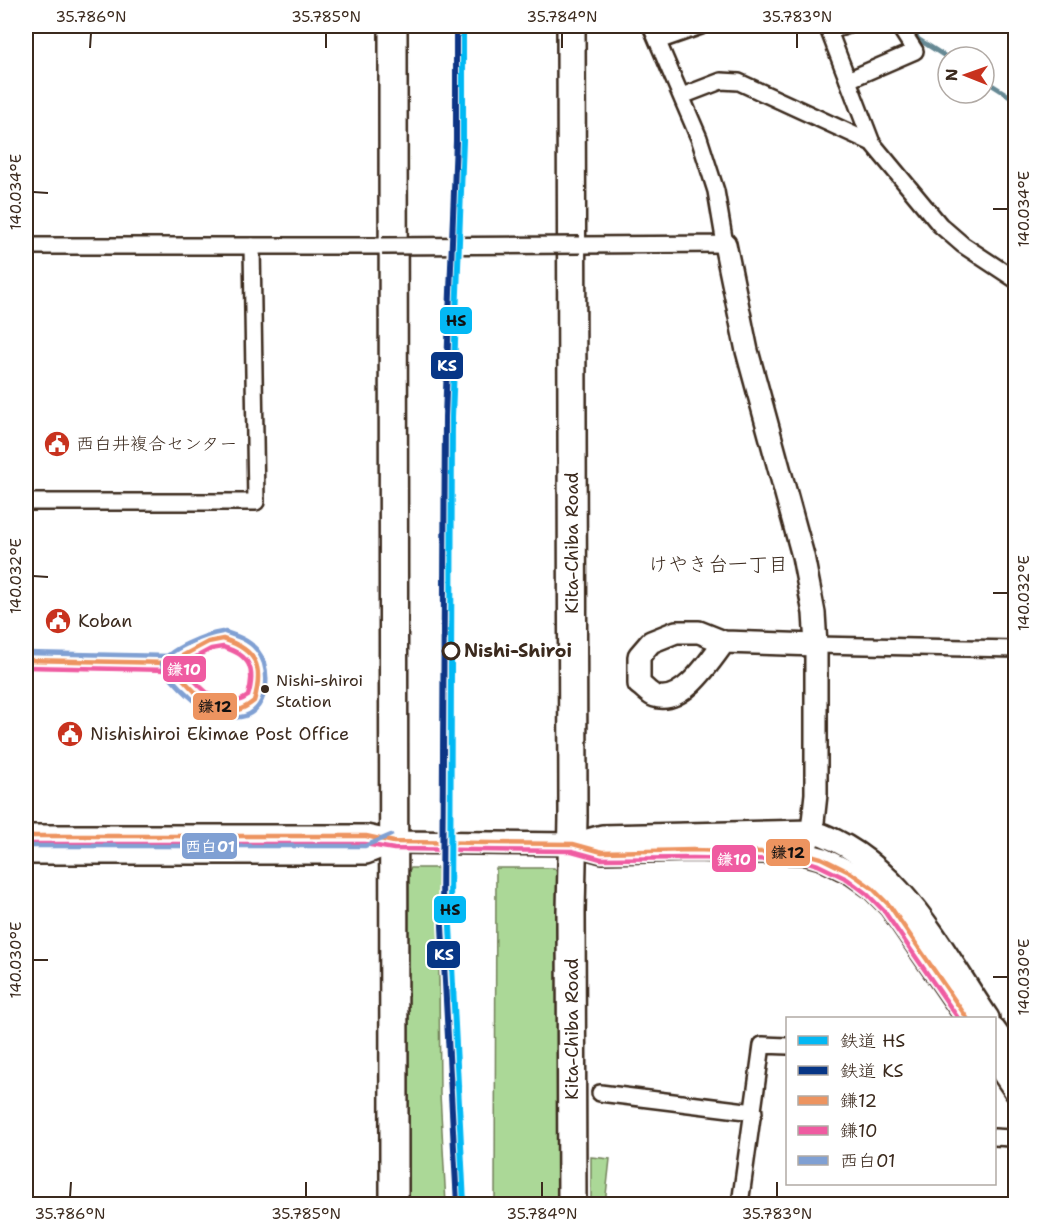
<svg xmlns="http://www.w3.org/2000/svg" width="1041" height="1230" font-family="'Shantell Sans','Klee One',sans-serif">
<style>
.green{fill:#abd897;stroke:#73815a;stroke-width:1.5}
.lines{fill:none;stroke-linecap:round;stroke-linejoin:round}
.stream{stroke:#668994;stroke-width:4.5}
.street-casing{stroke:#3b2a1e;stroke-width:20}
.secondary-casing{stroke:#3b2a1e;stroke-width:26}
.highway-casing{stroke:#3b2a1e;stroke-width:32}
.street{stroke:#fff;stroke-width:15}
.secondary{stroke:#fff;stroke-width:21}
.highway{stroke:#fff;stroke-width:27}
.street-bridge-casing{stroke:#3b2a1e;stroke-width:20;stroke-linecap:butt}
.street-bridge{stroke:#fff;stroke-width:15}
.bus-1-casing{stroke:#fff;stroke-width:9}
.bus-2-casing{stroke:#fff;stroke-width:9}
.bus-3-casing{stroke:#fff;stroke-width:9}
.bus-1{stroke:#ed9460;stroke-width:4.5}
.bus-2{stroke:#ef5ba1;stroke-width:4.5}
.bus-3{stroke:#80a0d3;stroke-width:4.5}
.rail-1-casing{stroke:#fff;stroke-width:10}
.rail-2-casing{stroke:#fff;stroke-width:10}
.rail-1{stroke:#03b8f4;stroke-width:6}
.rail-2{stroke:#073686;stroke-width:6}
.ticks{fill:none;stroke:#3b2a1e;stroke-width:2}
.stop-dot{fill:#fff;stroke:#3b2a1e;stroke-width:3}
.bus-dot{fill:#3b2a1e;stroke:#fff;stroke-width:2}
.labels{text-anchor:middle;stroke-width:4.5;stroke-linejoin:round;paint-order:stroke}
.bus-label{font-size:16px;fill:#3b2a1e;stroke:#fff;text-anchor:start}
.poi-label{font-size:18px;fill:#3b2a1e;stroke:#fff;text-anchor:start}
.street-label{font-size:18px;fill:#3b2a1e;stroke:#fff}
.stop-label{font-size:18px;font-weight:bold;fill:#3b2a1e;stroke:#fff;text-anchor:start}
.neighbourhood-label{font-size:20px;fill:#3b2a1e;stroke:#fff}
.line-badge{stroke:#fff;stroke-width:2}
.badge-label{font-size:16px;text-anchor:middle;font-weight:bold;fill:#fff}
.pale-badge-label{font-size:16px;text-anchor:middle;font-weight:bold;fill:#111}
.neatline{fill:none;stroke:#3b2a1e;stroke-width:2}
.ticks-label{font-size:15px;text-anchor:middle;fill:#3b2a1e}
</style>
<rect width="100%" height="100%" fill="#fff"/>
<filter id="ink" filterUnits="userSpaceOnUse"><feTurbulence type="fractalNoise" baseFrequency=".0167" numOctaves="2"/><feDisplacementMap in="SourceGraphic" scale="12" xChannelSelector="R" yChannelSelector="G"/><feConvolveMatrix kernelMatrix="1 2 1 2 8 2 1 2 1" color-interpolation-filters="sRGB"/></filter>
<g filter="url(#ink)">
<!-- green -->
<g class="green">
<polygon points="411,868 438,868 440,1094 446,1204 405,1204 404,877"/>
<polygon points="496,868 554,868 558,873 559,1204 495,1204"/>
<polygon points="591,1157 610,1159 605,1204 591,1204"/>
</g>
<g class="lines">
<!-- stream -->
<g class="stream">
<polyline points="912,26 918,39 948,58"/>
<polyline points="984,80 1016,100"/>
</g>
<!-- street casing -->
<g class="street-casing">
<g id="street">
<polyline points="827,26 872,143"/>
<polyline points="829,31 846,26"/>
<polyline points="658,41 701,26"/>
<polyline points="848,80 915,51 899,26"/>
<polyline points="682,96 721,81 739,82 872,143 940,225 963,245 1016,280"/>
<polyline points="580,245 725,244 716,191 699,138 651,26"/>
<polyline points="26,246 382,246"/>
<polyline points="26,502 256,502 252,246"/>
<polyline points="816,645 1016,649"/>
<polyline points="600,1093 754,1112"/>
<polyline points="994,1137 1011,1138 1016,1135"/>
<polyline points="740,1204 762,1045 788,1046"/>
</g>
</g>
<!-- secondary casing -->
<g class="secondary-casing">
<g id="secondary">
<polyline points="725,244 747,351 803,556 814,613 816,645 816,794 812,831 803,853"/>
<path d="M724,642C710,661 682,705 655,696C649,694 644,687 639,684V656L651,642L676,632H699L724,642L816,645"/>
<polyline points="26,836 366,836 394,842 573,844 602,852 693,850 803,853 821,858 851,873 872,888 890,906 967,1018"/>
<path d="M573,844L602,836L812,831C898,858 941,949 988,1018"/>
<polyline points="26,853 366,853 394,842"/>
<polyline points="994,1029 1016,1060"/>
<polyline points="994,1060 1016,1092"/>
</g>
</g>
<!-- highway casing -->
<g class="highway-casing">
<g id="highway">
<polyline points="393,26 394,1204"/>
<polyline points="571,26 573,817 571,911 572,1204"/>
</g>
</g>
<!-- street -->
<use href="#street" class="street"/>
<!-- secondary -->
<use href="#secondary" class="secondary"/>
<!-- highway -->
<use href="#highway" class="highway"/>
<!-- street-bridge casing -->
<g class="street-bridge-casing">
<polyline id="street-bridge" points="382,246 580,245"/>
</g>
<!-- street-bridge -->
<use href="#street-bridge" class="street-bridge"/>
<!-- bus-1 casing -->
<g class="bus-1-casing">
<g id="bus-1">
<path d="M223,639C257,650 264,667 254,701C249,705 244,709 237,710C211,717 184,680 169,663L208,642Z"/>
<polyline points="26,660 169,663"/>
<polyline points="26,836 366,836 394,842 573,844 602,852 693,850 803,853 821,858 851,873 872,888 890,906 967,1018"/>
</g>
</g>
<!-- bus-2 casing -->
<g class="bus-2-casing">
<g id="bus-2">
<path d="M223,647C250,655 256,669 248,696C220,715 198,685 181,665L211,649Z"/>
<polyline points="26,667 169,670"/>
<polyline points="26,844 365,844 394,849 572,851 601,859 693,858 802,860 818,865 847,879 867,894 884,911 958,1018"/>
</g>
</g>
<!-- bus-3 casing -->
<g class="bus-3-casing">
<g id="bus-3">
<path d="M222,632C208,634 164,650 162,665C168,676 179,687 189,696C215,721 259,732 266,685C267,673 265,660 257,650C249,640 237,636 225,632"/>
<polyline points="26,653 169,656"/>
<polyline points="26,846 365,846 391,835"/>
</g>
</g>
<!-- bus-1 -->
<use href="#bus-1" class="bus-1"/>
<!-- bus-2 -->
<use href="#bus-2" class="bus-2"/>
<!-- bus-3 -->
<use href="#bus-3" class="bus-3"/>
<!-- rail-1 casing -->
<g class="rail-1-casing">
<polyline id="rail-1" points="463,26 463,141 452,417 450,926 464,1204"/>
</g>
<!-- rail-2 casing -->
<g class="rail-2-casing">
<polyline id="rail-2" points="456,26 456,141 445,417 442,926 457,1204"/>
</g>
<!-- rail-1 -->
<use href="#rail-1" class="rail-1"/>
<!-- rail-2 -->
<use href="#rail-2" class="rail-2"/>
</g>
</g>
<!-- ticks -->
<path class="ticks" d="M90,48L91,33M326,48V33M562,48V33M797,48V33M33,192L48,193M993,209H1008M33,576L48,577M993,593H1008M33,960H48M993,977H1008M70,1197L71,1182M306,1197V1182M542,1197V1182M777,1197V1182"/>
<!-- icons -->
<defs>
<g id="civic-disc" transform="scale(1.35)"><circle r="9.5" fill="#c8321e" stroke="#fff"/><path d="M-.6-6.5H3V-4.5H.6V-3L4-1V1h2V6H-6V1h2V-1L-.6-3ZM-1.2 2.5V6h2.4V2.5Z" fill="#fff"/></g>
</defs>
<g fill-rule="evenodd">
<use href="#civic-disc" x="57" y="444"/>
<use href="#civic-disc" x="58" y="621"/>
<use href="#civic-disc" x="70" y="734"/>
</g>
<!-- markers -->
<circle class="stop-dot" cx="451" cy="651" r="8"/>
<circle class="bus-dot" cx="265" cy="689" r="5"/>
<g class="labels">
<!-- bus labels -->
<g class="bus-label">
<text x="276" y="686">Nishi-shiroi<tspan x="276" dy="21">Station</tspan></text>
</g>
<!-- poi labels -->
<g class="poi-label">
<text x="76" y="450">西白井複合センター</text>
<text x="78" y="627">Koban</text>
<text x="90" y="740">Nishishiroi Ekimae Post Office</text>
</g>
<!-- street labels -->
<g class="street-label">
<text transform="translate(572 543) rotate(-90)" y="6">Kita-Chiba Road</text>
<text transform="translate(572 1029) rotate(-90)" y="6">Kita-Chiba Road</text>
</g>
<!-- stop labels -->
<g class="stop-label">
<text x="464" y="657">Nishi-Shiroi</text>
</g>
<!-- neighbourhood labels -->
<g class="neighbourhood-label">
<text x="718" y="571">けやき台一丁目</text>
</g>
</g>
<g class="line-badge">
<rect x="439" y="306" width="34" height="29" rx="6" fill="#03b8f4"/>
<rect x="430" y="351" width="34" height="29" rx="6" fill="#073686"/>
<rect x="162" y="655" width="45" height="28" rx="6" fill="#ef5ba1"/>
<rect x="192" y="692" width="46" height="29" rx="6" fill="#ed9460"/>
<rect x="181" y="832" width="57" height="28" rx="6" fill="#80a0d3"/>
<rect x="765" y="838" width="46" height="29" rx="6" fill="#ed9460"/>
<rect x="711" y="844" width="46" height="29" rx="6" fill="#ef5ba1"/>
<rect x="433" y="895" width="34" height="29" rx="6" fill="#03b8f4"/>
<rect x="426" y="940" width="35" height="29" rx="6" fill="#073686"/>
</g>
<g class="badge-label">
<text x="447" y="371">KS</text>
<text x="184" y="675">鎌10</text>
<text x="210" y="852">西白01</text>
<text x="734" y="865">鎌10</text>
<text x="444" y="960">KS</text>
</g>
<g class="pale-badge-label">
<text x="456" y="326">HS</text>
<text x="215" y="712">鎌12</text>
<text x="788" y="858">鎌12</text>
<text x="450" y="915">HS</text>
</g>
<!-- margin -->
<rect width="1041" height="1230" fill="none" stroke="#fff" stroke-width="66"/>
<!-- legend -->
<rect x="786" y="1017" width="210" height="168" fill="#ffffff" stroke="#b1aaa5" stroke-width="1.5"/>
<rect x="798" y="1036" width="30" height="9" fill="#03b8f4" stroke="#b1aaa5" stroke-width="1.5"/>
<text x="840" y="1047" font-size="18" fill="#3b2a1e">鉄道 HS</text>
<rect x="798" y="1066" width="30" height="9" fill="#073686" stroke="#b1aaa5" stroke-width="1.5"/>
<text x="840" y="1077" font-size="18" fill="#3b2a1e">鉄道 KS</text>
<rect x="798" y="1096" width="30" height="9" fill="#ed9460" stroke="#b1aaa5" stroke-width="1.5"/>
<text x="840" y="1107" font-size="18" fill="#3b2a1e">鎌12</text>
<rect x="798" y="1126" width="30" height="9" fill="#ef5ba1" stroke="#b1aaa5" stroke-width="1.5"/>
<text x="840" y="1137" font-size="18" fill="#3b2a1e">鎌10</text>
<rect x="798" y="1156" width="30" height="9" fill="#80a0d3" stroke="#b1aaa5" stroke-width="1.5"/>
<text x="840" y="1167" font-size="18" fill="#3b2a1e">西白01</text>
<!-- north arrow -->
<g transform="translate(966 75) rotate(271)"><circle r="28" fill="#ffffff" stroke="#b1aaa5" stroke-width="1.5"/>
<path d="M0-4.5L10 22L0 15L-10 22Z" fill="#c8321e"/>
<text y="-9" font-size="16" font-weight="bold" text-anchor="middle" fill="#3b2a1e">N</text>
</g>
<rect x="33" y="33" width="975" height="1164" class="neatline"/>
<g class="ticks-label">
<text x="91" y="22">35.786°N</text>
<text x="326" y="22">35.785°N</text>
<text x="562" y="22">35.784°N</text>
<text x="797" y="22">35.783°N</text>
<text transform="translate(16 192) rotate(-90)" y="5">140.034°E</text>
<text transform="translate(1024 209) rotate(-90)" y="5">140.034°E</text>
<text transform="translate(16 576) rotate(-90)" y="5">140.032°E</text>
<text transform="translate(1024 593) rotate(-90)" y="5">140.032°E</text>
<text transform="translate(16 960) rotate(-90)" y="5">140.030°E</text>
<text transform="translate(1024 977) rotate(-90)" y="5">140.030°E</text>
<text x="70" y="1219">35.786°N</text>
<text x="306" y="1219">35.785°N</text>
<text x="542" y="1219">35.784°N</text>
<text x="777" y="1219">35.783°N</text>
</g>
</svg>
